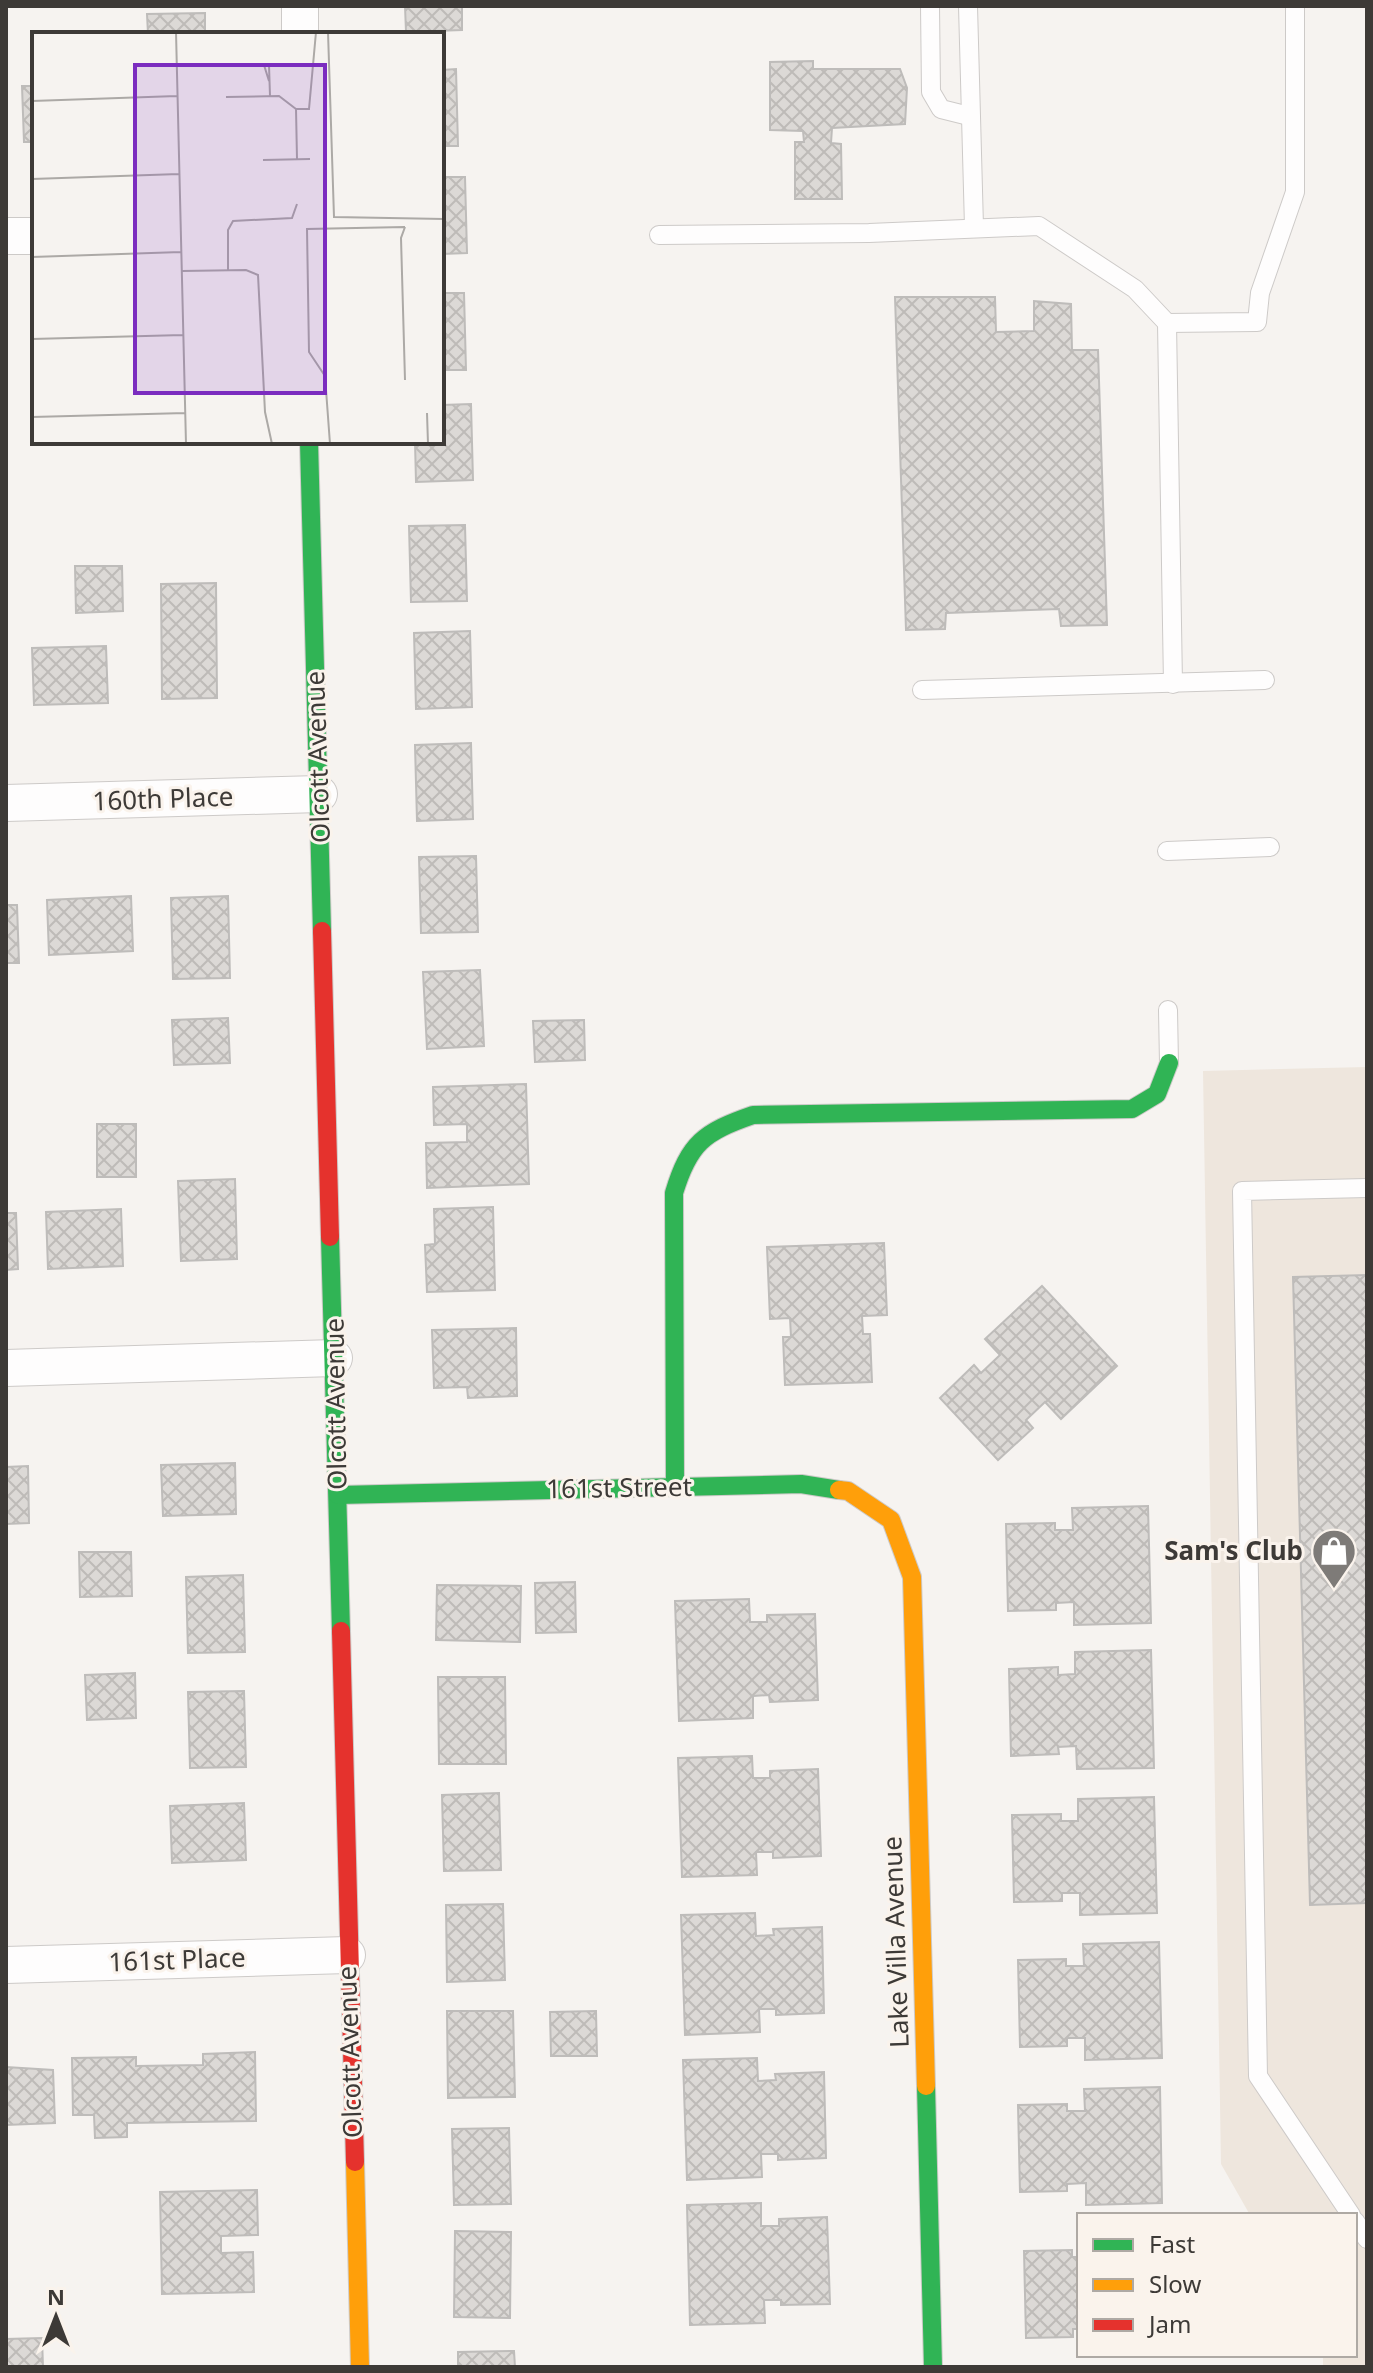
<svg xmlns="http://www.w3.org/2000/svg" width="1373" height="2373" font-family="'Noto Sans',sans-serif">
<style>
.built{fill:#eee6dd}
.building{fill:url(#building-cross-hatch);stroke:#bebcba;stroke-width:2}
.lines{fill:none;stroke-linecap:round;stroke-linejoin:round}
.lane-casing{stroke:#cdcac8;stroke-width:20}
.street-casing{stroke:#cdcac8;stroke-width:38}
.fast-casing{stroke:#cdcac8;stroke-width:20}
.slow-casing{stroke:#cdcac8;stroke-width:20}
.jam-casing{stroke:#cdcac8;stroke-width:20}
.lane{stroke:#fefdfd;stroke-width:18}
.street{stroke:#fefdfd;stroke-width:36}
.fast{stroke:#30b455;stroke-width:18}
.slow{stroke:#ff9f0a;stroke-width:18}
.jam{stroke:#e5322d;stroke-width:18}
.labels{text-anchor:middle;stroke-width:6;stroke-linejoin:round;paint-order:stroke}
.street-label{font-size:26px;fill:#3d3a37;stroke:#faf3ec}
.poi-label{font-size:26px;font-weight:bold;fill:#3d3a37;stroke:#faf3ec;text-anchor:end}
.inset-road{fill:none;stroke:#aca9a6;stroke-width:2}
.view{fill:#7b2cbf;fill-opacity:0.15;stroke:#7b2cbf;stroke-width:4}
.inset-edge{fill:none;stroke:#3d3a37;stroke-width:4}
</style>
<defs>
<pattern id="building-cross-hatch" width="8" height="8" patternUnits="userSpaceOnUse" patternTransform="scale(2)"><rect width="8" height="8" fill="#dcd9d6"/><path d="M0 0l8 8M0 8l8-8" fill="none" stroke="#bebbb8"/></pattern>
</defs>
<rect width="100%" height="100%" fill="#f6f3f0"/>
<!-- built -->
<polygon class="built" points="1367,1067 1367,2367 1323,2367 1323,2355 1355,2355 1355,2215 1250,2215 1221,2164 1203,1071"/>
<!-- building -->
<g class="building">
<polygon points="405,6 462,6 462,30 406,32"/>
<polygon points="205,13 205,34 148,34 147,14"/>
<polygon points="813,61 813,69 900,69 907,88 905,124 832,128 831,143 841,144 842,199 795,199 795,142 804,142 803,131 770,130 770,62"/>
<polygon points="456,69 458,146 442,146 442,70"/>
<polygon points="22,86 34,86 34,142 24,142"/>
<polygon points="442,177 465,177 467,253 442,254"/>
<polygon points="442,293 464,293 466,370 442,370"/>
<polygon points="895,297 995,297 996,332 1034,331 1034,301 1071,304 1072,350 1098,350 1107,625 1061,626 1059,609 946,613 945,629 906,630"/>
<polygon points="471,404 473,480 416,482 415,442 442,442 442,405"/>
<polygon points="465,525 467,601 411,602 409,526"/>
<polygon points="75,566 122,566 123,611 76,613"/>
<polygon points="216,583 217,698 162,699 161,584"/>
<polygon points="470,631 472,707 416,709 414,633"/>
<polygon points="106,646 108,703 34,705 32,648"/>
<polygon points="471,743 473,819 417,821 415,745"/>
<polygon points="476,856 478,932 421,933 419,857"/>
<polygon points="131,896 133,951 49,955 47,900"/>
<polygon points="228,896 230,978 173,979 171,898"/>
<polygon points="6,905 17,905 19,963 6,963"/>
<polygon points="480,970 484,1046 427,1049 423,972"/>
<polygon points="228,1018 230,1063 174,1065 172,1020"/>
<polygon points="584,1020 585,1060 535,1062 533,1021"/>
<polygon points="526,1084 529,1184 427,1188 426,1143 467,1142 467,1124 434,1125 433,1087"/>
<rect x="97" y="1124" width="39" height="53"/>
<polygon points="235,1179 237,1259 181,1261 178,1181"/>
<polygon points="493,1207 495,1290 427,1292 425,1245 435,1244 434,1209"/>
<polygon points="121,1209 123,1266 48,1269 46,1212"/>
<polygon points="6,1213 16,1213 18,1269 6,1270"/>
<polygon points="884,1243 887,1315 862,1316 863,1334 870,1334 872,1382 785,1385 783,1337 791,1337 790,1318 770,1319 767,1247"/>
<polygon points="1367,1275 1367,1903 1310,1905 1293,1277"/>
<polygon points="1042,1286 1117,1366 1061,1419 1045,1402 1026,1420 1033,1428 998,1460 940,1398 974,1365 981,1373 1000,1355 985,1339"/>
<polygon points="516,1328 517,1396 468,1398 467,1387 434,1388 432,1330"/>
<polygon points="235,1463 236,1514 163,1516 161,1465"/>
<polygon points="28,1466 29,1523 6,1524 6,1467"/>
<polygon points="1148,1506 1151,1623 1074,1625 1074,1602 1056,1603 1056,1610 1008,1611 1006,1524 1055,1523 1055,1530 1073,1530 1072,1508"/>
<polygon points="79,1552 131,1552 132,1596 80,1597"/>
<polygon points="243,1575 245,1652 188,1653 186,1577"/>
<polygon points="575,1582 576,1632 536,1633 535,1583"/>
<polygon points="437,1585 521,1586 520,1642 436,1640"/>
<polygon points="749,1599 750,1622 767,1622 767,1615 815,1614 818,1700 770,1702 769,1695 753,1696 753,1718 679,1721 675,1601"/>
<polygon points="1151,1650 1154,1768 1077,1769 1076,1746 1058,1747 1059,1754 1011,1756 1009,1669 1058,1667 1058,1675 1075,1674 1075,1652"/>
<polygon points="135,1673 136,1718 87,1720 85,1675"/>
<polygon points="438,1677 505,1677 506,1764 439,1764"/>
<polygon points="244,1691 246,1767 190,1768 188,1692"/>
<polygon points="752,1756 753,1778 770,1778 770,1771 818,1769 821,1856 773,1858 773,1852 756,1852 757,1875 682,1877 678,1758"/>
<polygon points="499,1793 501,1870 444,1871 442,1795"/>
<polygon points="1154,1797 1157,1913 1080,1915 1080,1893 1062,1893 1062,1901 1014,1902 1012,1815 1061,1814 1061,1821 1078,1821 1078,1799"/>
<polygon points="244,1803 246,1860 172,1863 170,1806"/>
<polygon points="503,1904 505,1980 447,1982 446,1905"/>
<polygon points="755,1913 756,1936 774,1935 773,1929 822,1927 824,2013 776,2015 776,2009 759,2009 760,2032 685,2035 681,1915"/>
<polygon points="1159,1942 1162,2058 1085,2060 1085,2038 1067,2038 1067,2046 1020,2047 1018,1960 1066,1959 1066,1966 1084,1966 1083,1944"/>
<polygon points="447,2011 513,2011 515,2097 448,2098"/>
<polygon points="596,2011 597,2056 551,2056 550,2012"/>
<polygon points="255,2052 256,2121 127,2123 127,2137 95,2138 94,2115 73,2115 72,2058 136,2057 136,2066 203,2065 203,2054"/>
<polygon points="757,2058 758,2081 776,2080 775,2074 824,2072 826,2158 778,2160 778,2154 761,2154 762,2177 687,2180 683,2060"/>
<polygon points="6,2067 53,2070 55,2123 6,2125"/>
<polygon points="1160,2087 1162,2203 1086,2205 1086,2183 1067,2184 1067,2191 1020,2192 1018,2105 1067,2104 1067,2111 1085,2111 1084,2089"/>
<polygon points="509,2128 511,2204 454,2205 452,2129"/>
<polygon points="257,2190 258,2235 221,2236 221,2253 253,2252 254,2292 162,2294 160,2192"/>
<polygon points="761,2203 761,2226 779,2226 779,2219 827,2217 830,2304 781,2305 781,2300 764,2300 765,2323 690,2325 687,2205"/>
<polygon points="455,2231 511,2232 510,2318 454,2317"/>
<polygon points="1072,2250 1072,2257 1079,2257 1079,2329 1073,2329 1073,2337 1026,2338 1024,2251"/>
<polygon points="42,2338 43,2367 6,2367 6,2339"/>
<polygon points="514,2351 515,2367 458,2367 458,2352"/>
</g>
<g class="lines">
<!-- lane casing -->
<g class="lane-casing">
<g id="lane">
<polyline points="930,6 931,92 941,109 969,116"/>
<polyline points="968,6 974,227"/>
<polyline points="659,235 869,233 1039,226 1135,289 1167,323 1173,684"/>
<polyline points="1167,323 1257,322 1260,293 1295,192 1295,6"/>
<polyline points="922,690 1265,680"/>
<polyline points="1167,851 1270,847"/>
<polyline points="1168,1010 1169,1063"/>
<polyline points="1351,2215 1258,2076 1242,1191 1367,1188"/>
<polyline points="1355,2221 1367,2239"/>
</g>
</g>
<!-- street casing -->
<g class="street-casing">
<g id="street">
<polyline points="300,6 300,34"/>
<polyline points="6,236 34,236"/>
<polyline points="6,803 319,794"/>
<polyline points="6,1368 334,1358"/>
<polyline points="6,1965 347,1955"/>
</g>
</g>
<!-- fast casing -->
<g class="fast-casing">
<g id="fast">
<polyline points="309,442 322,931"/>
<polyline points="330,1237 341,1631"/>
<path d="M675,1487L674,1193C689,1143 704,1132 753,1115L1132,1109L1157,1094L1169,1063"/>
<polyline points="338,1495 801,1484 839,1490"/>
<polyline points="926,2086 933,2367"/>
</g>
</g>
<!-- slow casing -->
<g class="slow-casing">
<g id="slow">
<polyline points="839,1490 848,1491 891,1520 912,1577 926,2086"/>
<polyline points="355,2162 360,2367"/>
</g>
</g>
<!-- jam casing -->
<g class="jam-casing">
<g id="jam">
<polyline points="322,931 330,1237"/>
<polyline points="341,1631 355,2162"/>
</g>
</g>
<!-- lane -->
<use href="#lane" class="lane"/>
<!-- street -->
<use href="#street" class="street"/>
<!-- fast -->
<use href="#fast" class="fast"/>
<!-- slow -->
<use href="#slow" class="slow"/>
<!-- jam -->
<use href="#jam" class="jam"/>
</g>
<!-- icons -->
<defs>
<g id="shop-pin" transform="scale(2.3)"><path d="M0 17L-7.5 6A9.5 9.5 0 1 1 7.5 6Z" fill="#7e7b78" stroke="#faf3ec"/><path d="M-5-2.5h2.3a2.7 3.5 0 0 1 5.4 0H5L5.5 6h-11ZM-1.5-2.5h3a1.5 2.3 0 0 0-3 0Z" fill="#fff"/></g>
</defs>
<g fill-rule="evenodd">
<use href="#shop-pin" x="1334" y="1551"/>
</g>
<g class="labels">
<!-- street labels -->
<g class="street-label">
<text transform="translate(318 757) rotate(-92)" y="9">Olcott Avenue</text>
<text transform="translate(163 799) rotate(-2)" y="9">160th Place</text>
<text transform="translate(336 1404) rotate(-91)" y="9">Olcott Avenue</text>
<text transform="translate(619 1488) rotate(-1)" y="9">161st Street</text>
<text transform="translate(896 1942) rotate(-92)" y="9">Lake Villa Avenue</text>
<text transform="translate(177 1960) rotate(-2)" y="9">161st Place</text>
<text transform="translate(350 2052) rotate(-92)" y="9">Olcott Avenue</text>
</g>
<!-- poi labels -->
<g class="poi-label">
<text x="1303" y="1560">Sam's Club</text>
</g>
</g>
<!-- overview -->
<g transform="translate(32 32)">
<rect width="412" height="412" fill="#f6f3f0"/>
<path class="inset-road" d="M144,0L154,412M296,0L302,185L412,187M237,33L238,64M237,49L232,33H250M194,65L247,64L264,77H277L284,0M0,69L145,64M264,77L265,127M231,128L278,127M0,147L147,142M0,225L149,220M196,238V198L201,189L260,186L265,172M150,239L214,238L226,243L233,380L240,412M0,307L151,303M373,348L369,206L373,195M395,381L396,412M0,385L154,381M298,412L293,344L277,320L275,197L373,195"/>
<path class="view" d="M103,33H293V361H103Z"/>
<rect width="412" height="412" class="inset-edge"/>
</g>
<!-- border -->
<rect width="1373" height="2373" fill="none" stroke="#3d3a37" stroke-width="16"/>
<!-- legend -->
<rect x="1077" y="2213" width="280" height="144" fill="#faf3ec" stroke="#aea9a4" stroke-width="2"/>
<rect x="1093" y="2239" width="40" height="12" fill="#30b455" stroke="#aea9a4" stroke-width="2"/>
<text x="1149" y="2253" font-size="24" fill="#3d3a37">Fast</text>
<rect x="1093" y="2279" width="40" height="12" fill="#ff9f0a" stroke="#aea9a4" stroke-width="2"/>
<text x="1149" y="2293" font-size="24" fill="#3d3a37">Slow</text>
<rect x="1093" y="2319" width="40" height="12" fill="#e5322d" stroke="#aea9a4" stroke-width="2"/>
<text x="1149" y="2333" font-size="24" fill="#3d3a37">Jam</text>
<!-- north arrow -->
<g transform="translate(56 2317)" stroke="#faf3ec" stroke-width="6" paint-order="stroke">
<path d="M0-6L14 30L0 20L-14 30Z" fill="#3d3a37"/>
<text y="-12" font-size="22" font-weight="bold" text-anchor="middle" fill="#3d3a37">N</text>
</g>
</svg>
